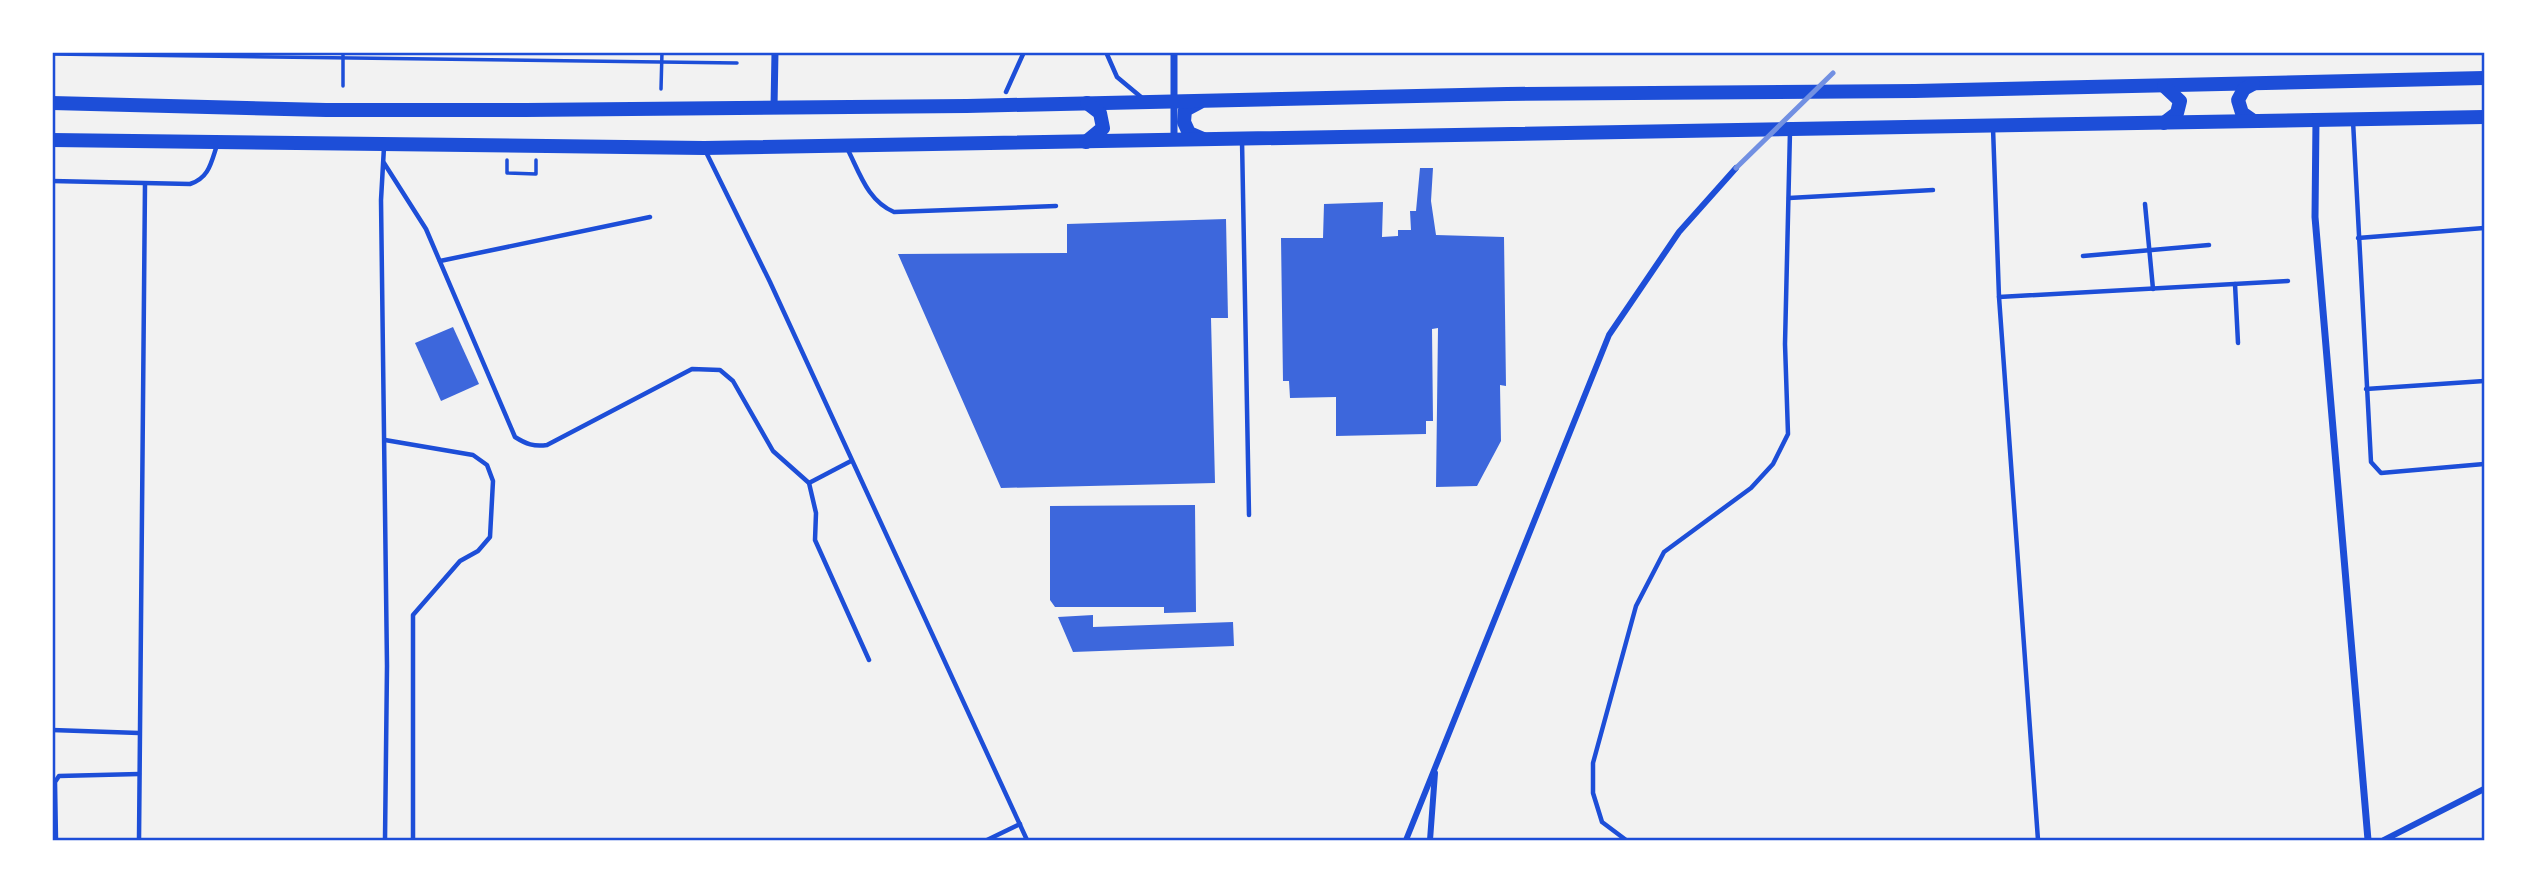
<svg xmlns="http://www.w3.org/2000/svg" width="2537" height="893" font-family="Rubik,sans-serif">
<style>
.building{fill:#3d67dc}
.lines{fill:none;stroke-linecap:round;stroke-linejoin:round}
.path{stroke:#1d4ed8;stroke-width:3.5}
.service{stroke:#1d4ed8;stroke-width:4.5}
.pedestrian{stroke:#1d4ed8;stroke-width:6}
.minor{stroke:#1d4ed8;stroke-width:7}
.trunk{stroke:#1d4ed8;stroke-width:14}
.rail{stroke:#7290e2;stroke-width:5}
.neatline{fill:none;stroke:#1d4ed8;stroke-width:2.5}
</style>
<rect width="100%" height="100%" fill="#f2f2f2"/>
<!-- building -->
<g class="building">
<polygon points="1420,168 1433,168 1431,201 1436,235 1504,237 1506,386 1500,385 1501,441 1477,486 1436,487 1438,328 1432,329 1433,421 1426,421 1426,434 1336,436 1336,397 1290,398 1289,381 1283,381 1281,238 1323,238 1324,204 1383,202 1382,237 1398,236 1398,230 1411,230 1410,211 1416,211"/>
<polygon points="1226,219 1228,318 1211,318 1215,483 1001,488 898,254 1067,253 1067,224"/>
<polygon points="453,327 479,384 441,401 415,343"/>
<polygon points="1195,505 1196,612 1164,613 1164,607 1055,607 1050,600 1050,506"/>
<polygon points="1093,615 1093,627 1233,622 1234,646 1073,652 1058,617"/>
</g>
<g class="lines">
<!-- path -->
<g class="path">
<polyline points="343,52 343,86"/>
<polyline points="52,54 737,63"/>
<polyline points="661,89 662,52"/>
<polyline points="507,160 507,173 536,174 536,160"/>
</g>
<!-- service -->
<g class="service">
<polyline points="1106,52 1117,77 1141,97"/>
<polyline points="1006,92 1024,52"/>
<polyline points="2353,121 2371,462 2381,473 2484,464"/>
<polyline points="1993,128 1999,297 2288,281"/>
<polyline points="1242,140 1249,515"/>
<polyline points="384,147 381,200 387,666 385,840"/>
<path d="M848,150C860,174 868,201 894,212L1056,206"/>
<polyline points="706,152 770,282 1027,840"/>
<path d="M384,163L426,229L515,437C526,444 534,447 547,445L692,369L720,370L733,381L773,451L809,483L816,513L815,540L869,660"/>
<path d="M52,181L190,184C209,178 211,163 217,145"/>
<polyline points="1789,198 1933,190"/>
<polyline points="2145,204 2153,289"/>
<polyline points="2358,238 2484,228"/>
<polyline points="2083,256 2209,245"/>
<polyline points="440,261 650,217"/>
<polyline points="2235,284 2238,343"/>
<polyline points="1999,297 2038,840"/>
<polyline points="2366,389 2484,381"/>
<polyline points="385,440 473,455 487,465 493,481 490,537 478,551 460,561 413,615 413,840"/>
<polyline points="809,483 851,461"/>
<polyline points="52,730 139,733"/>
<polyline points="56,840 55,782 59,776 139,774"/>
<polyline points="139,840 145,184"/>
<polyline points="987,840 1020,824"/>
<polyline points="1626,840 1602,822 1593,793 1593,763 1636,606 1664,552 1751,488 1773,464 1788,434 1785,344 1790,131"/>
</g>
<!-- pedestrian -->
<g class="pedestrian">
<polyline points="1406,840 1609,335 1679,232 1736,168"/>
<polyline points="1430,840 1435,773"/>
<polyline points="2384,840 2484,789"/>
</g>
<!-- minor -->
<g class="minor">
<polyline points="774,107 775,52"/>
<polyline points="2316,119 2315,217 2368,840"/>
<polyline points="1174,139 1174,52"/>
</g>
<!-- trunk -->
<g class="trunk">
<polyline points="1200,102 1185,110 1184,122 1189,133 1203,139"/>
<polyline points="52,103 326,110 526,110 967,106 1507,94 1915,91 2484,78"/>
<polyline points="2252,120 2242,113 2238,100 2244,89 2253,84"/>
<polyline points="2164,123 2177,113 2180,101 2164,86"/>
<polyline points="52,140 704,148 2484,117"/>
<polyline points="1086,142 1103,128 1100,113 1087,103"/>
</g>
<!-- rail -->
<polyline class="rail" points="1736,168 1833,73"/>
</g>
<!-- border -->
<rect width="2537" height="893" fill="none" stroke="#ffffff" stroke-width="108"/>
<rect x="54" y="54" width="2429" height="785" class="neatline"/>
</svg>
